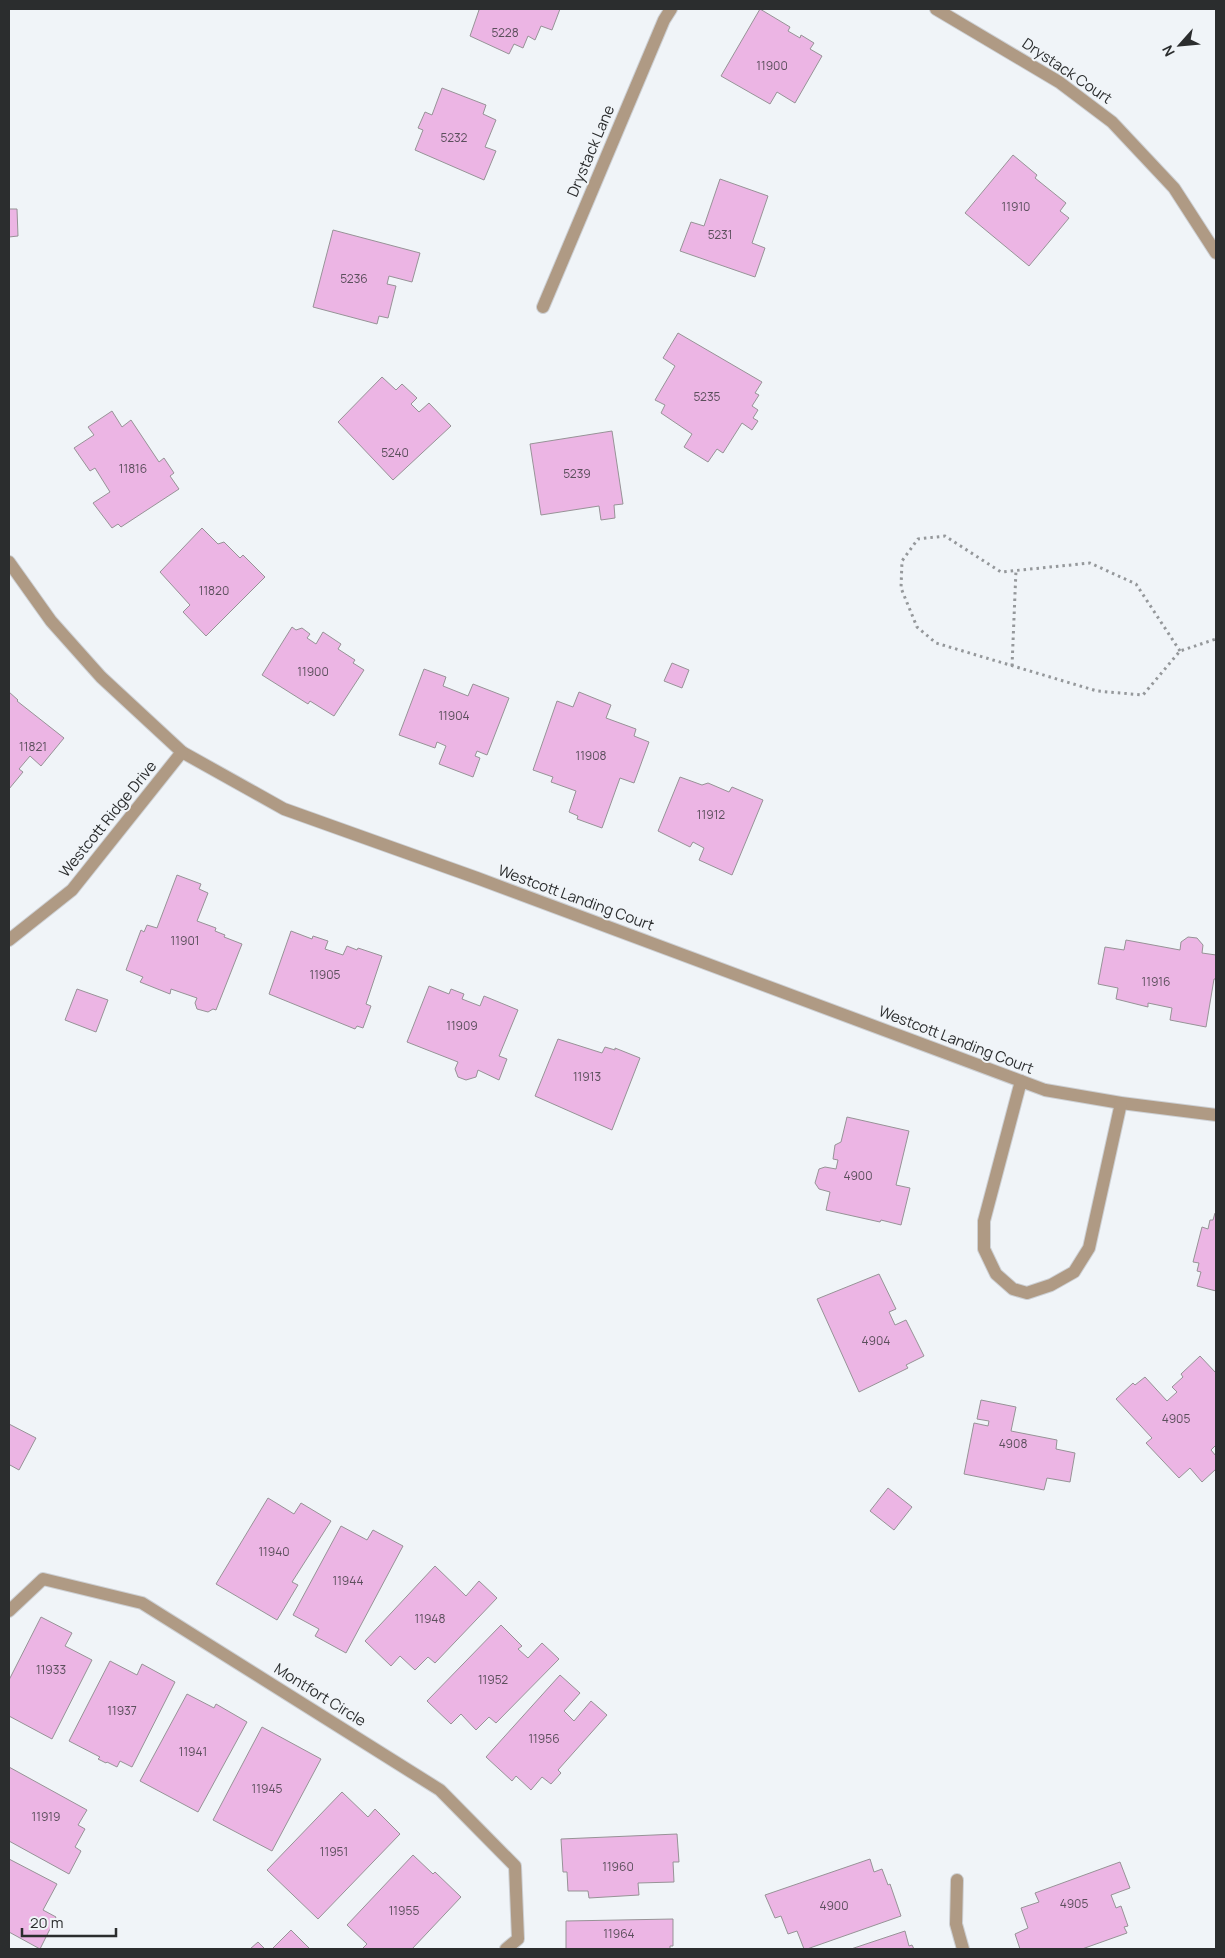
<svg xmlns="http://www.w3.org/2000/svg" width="1225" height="1958" font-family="Manrope,sans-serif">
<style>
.building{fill:#ecb5e4;stroke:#979397}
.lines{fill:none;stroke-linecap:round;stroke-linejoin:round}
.street-casing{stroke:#cdd0d4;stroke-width:14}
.path{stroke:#95989b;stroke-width:3;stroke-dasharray:2.5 4;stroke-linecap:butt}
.street{stroke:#af9a84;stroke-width:12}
.labels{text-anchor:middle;stroke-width:4;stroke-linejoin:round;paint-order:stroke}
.number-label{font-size:12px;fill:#5b4f5c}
.street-label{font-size:15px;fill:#2b2d2e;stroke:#f0f4f8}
</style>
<rect width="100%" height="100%" fill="#f0f4f8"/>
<!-- building -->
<g class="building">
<polygon points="477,9 560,9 552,30 541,26 535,40 528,36 523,48 514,44 509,54 470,36 479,10"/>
<polygon points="760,9 790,27 788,31 800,38 801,35 814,43 810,49 822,56 795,103 777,92 770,104 721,76"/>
<polygon points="442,88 486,105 483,114 496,120 485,147 496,151 484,180 415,150 423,130 418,128 425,112 432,115"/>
<polygon points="1013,155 1037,175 1035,178 1066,203 1060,211 1069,218 1029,266 965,213"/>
<polygon points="720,179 768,196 752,243 765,248 755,277 680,251 691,222 704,226"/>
<polygon points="9,209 17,209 18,236 9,237"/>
<polygon points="333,230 420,253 412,282 389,276 387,284 396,286 388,318 379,316 377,324 313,307"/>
<polygon points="678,333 762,382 755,393 759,395 752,406 758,410 753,418 758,421 752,430 742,423 723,453 717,449 708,462 684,447 692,434 661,413 665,405 655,400 675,366 663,358"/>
<polygon points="382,377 396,390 402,384 417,398 411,404 419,412 429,403 451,426 393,480 338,422"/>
<polygon points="112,411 122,427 131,420 159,462 164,458 174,473 170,476 179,489 121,527 118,524 112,528 93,503 110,492 95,468 90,471 74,448 94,435 88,427"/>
<polygon points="612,431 623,504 614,505 615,518 601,520 599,506 541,515 530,444"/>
<polygon points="202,528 218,544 224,542 240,558 243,555 265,577 206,636 183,612 190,605 160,572"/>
<polygon points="292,627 296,630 302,628 310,634 307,638 316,644 323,632 341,644 338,649 355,660 353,663 364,670 334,716 310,701 308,704 262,675"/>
<polygon points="672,663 689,670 682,688 664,681"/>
<polygon points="424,669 446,677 443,686 468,696 473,684 509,698 487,755 477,751 475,756 480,758 473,777 439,764 446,746 437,742 435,748 399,735"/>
<polygon points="9,692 18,700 17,701 64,738 41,766 30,756 19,769 23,772 9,789"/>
<polygon points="579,692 611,705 606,718 636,729 634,736 649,742 634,783 620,778 602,828 577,819 578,816 569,812 576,791 551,782 553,777 533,770 557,701 573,707"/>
<polygon points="680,777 702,785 708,783 729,792 732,787 763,800 732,875 699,860 704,848 693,842 690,847 658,831"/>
<polygon points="177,875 201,884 199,889 208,893 197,921 216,928 215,931 225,935 224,937 242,944 216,1010 213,1009 208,1012 197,1009 195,1003 197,998 171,989 170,994 140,982 143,977 126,970 141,930 144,932 147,925 157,928"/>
<polygon points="291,931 312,939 313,936 328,941 325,949 343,955 347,946 357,950 358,948 382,956 366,1004 371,1006 363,1028 357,1026 355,1029 269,994"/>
<polygon points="1188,937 1197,938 1203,945 1202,953 1216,955 1216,979 1214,979 1206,1027 1170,1020 1172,1008 1148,1003 1148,1007 1116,999 1118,988 1098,984 1105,947 1124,950 1126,940 1180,950 1181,942"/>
<polygon points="429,986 449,994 451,989 464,994 462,999 480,1006 484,996 518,1010 499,1056 507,1059 499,1080 478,1070 476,1077 466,1080 458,1077 455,1069 458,1062 407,1042"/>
<polygon points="77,989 108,1000 96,1032 65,1020"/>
<polygon points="558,1039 602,1053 605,1047 615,1050 615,1048 640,1058 612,1130 535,1096"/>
<polygon points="847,1117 909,1131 896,1185 910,1188 901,1225 881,1220 880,1222 826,1210 830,1192 819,1189 815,1183 819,1169 825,1167 836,1169 838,1160 833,1159 835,1145 841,1142"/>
<polygon points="1215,1213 1216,1214 1216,1291 1197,1286 1201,1272 1197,1271 1199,1263 1193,1262 1202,1227 1208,1229 1210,1220 1213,1220"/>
<polygon points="879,1274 896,1309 889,1312 895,1325 906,1320 924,1356 906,1365 908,1368 859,1392 817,1299"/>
<polygon points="1200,1356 1216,1373 1216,1445 1211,1450 1216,1456 1216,1469 1202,1482 1190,1468 1179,1478 1146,1443 1152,1438 1116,1399 1133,1383 1135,1385 1145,1377 1167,1401 1177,1392 1172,1387 1183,1377 1181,1374"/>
<polygon points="981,1400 1016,1407 1011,1431 1057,1440 1056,1449 1075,1453 1070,1482 1047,1478 1044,1490 964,1474 974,1423 988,1426 989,1421 977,1419"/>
<polygon points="9,1424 36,1438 19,1470 10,1465 9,1468"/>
<polygon points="888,1488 912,1507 894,1530 870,1511"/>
<polygon points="268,1498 294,1514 301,1503 331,1521 292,1582 298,1585 277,1620 216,1584"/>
<polygon points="341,1526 367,1540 373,1530 403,1546 346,1653 315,1636 319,1629 293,1615"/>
<polygon points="435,1566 466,1596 479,1581 497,1598 435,1663 428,1657 415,1670 400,1656 391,1666 365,1641"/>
<polygon points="41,1617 72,1633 65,1646 92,1660 52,1739 9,1716 9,1680"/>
<polygon points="501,1625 522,1646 518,1649 528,1658 542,1643 559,1659 496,1723 489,1717 476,1730 461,1714 451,1724 427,1701"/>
<polygon points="110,1661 137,1675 142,1664 175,1682 132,1767 120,1761 117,1767 107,1762 106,1763 98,1759 100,1757 69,1741"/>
<polygon points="560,1675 580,1693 564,1711 574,1721 591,1701 607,1715 558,1770 561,1773 551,1784 542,1777 531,1790 516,1776 512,1781 486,1757"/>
<polygon points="187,1694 214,1708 216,1704 247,1722 198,1812 140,1781"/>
<polygon points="262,1727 321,1759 272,1851 213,1820"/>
<polygon points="9,1767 87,1810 78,1825 85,1829 75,1847 81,1851 69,1874 9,1841"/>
<polygon points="342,1792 368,1817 375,1809 400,1834 318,1919 267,1870"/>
<polygon points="677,1834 679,1862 673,1862 674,1882 638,1883 639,1895 589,1898 588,1891 568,1891 567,1872 563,1872 561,1839"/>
<polygon points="413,1855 433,1874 435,1872 461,1897 412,1949 362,1949 367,1944 347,1925"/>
<polygon points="9,1859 57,1884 43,1910 56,1917 40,1949 9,1932"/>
<polygon points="870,1859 874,1872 882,1869 888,1885 890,1884 901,1916 807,1949 804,1949 797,1931 788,1934 781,1916 775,1918 765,1895"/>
<polygon points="1120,1862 1130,1888 1111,1895 1116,1908 1121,1906 1128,1926 1124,1927 1127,1933 1082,1949 1020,1949 1015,1934 1028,1928 1021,1908 1039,1902 1035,1893"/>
<polygon points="673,1919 673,1946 670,1946 670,1949 566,1949 566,1921"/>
<polygon points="291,1930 310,1949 272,1949"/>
<polygon points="905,1931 909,1946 912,1945 914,1949 851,1949"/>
<polygon points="258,1942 265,1949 250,1949"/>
</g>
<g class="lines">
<!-- street casing -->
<g class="street-casing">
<g id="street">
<polyline points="936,9 1059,82 1112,122 1174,188 1216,253"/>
<polyline points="543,307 664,20 671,9"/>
<polyline points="9,562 51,621 101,677 182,752 284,809 477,878 1045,1090 1121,1103 1216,1115"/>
<polyline points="9,940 72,890 182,752"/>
<polyline points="1021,1081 984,1221 984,1249 996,1274 1013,1289 1027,1293 1051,1285 1074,1272 1089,1248 1121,1103"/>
<polyline points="9,1611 43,1579 142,1603 440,1790 515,1866 518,1939 506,1949"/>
<polyline points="957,1880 956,1924 963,1949"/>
</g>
</g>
<!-- path -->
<g class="path">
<polyline points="1180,651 1136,584 1090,563 1001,572 945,536 918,539 902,561 901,588 917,627 936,643 1097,691 1143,695 1180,651 1216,639"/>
<polyline points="1012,666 1016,570"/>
</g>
<!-- street -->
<use href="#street" class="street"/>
</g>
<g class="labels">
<!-- number labels -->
<g class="number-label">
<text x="505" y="37">5228</text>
<text x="772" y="70">11900</text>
<text x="454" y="142">5232</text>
<text x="1016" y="211">11910</text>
<text x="720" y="239">5231</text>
<text x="354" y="283">5236</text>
<text x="707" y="401">5235</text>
<text x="395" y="457">5240</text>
<text x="133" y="473">11816</text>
<text x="577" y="478">5239</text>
<text x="214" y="595">11820</text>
<text x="313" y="676">11900</text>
<text x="454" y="720">11904</text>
<text x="33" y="751">11821</text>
<text x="591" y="760">11908</text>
<text x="711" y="819">11912</text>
<text x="185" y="945">11901</text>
<text x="325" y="979">11905</text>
<text x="1156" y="986">11916</text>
<text x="462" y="1030">11909</text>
<text x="587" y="1081">11913</text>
<text x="858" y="1180">4900</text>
<text x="876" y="1345">4904</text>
<text x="1176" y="1423">4905</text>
<text x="1013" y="1448">4908</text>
<text x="274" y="1556">11940</text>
<text x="348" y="1585">11944</text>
<text x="430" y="1623">11948</text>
<text x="51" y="1674">11933</text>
<text x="493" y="1684">11952</text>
<text x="122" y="1715">11937</text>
<text x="544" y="1743">11956</text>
<text x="193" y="1756">11941</text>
<text x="267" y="1793">11945</text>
<text x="46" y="1821">11919</text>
<text x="334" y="1856">11951</text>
<text x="618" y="1871">11960</text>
<text x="1074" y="1908">4905</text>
<text x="834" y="1910">4900</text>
<text x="404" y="1915">11955</text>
<text x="619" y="1938">11964</text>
</g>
<!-- street labels -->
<g class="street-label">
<text transform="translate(1067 71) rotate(34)" y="5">Drystack Court</text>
<text transform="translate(591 151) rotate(-67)" y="5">Drystack Lane</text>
<text transform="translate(108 819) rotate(-51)" y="5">Westcott Ridge Drive</text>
<text transform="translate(576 898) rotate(20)" y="5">Westcott Landing Court</text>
<text transform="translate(956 1040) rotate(21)" y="5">Westcott Landing Court</text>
<text transform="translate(320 1695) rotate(32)" y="5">Montfort Circle</text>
</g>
</g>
<!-- border -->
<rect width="1225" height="1958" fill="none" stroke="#2b2d2e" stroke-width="20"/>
<!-- north arrow -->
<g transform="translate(1180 45) rotate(243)" stroke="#f0f4f8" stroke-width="4" paint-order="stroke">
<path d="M0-4L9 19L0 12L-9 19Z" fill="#2b2d2e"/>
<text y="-8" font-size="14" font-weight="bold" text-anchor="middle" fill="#2b2d2e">N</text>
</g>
<!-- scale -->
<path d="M22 1928v8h94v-8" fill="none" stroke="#2b2d2e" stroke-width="2.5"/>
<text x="30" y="1928" font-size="15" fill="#2b2d2e" stroke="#f0f4f8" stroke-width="4" paint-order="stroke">20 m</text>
</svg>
